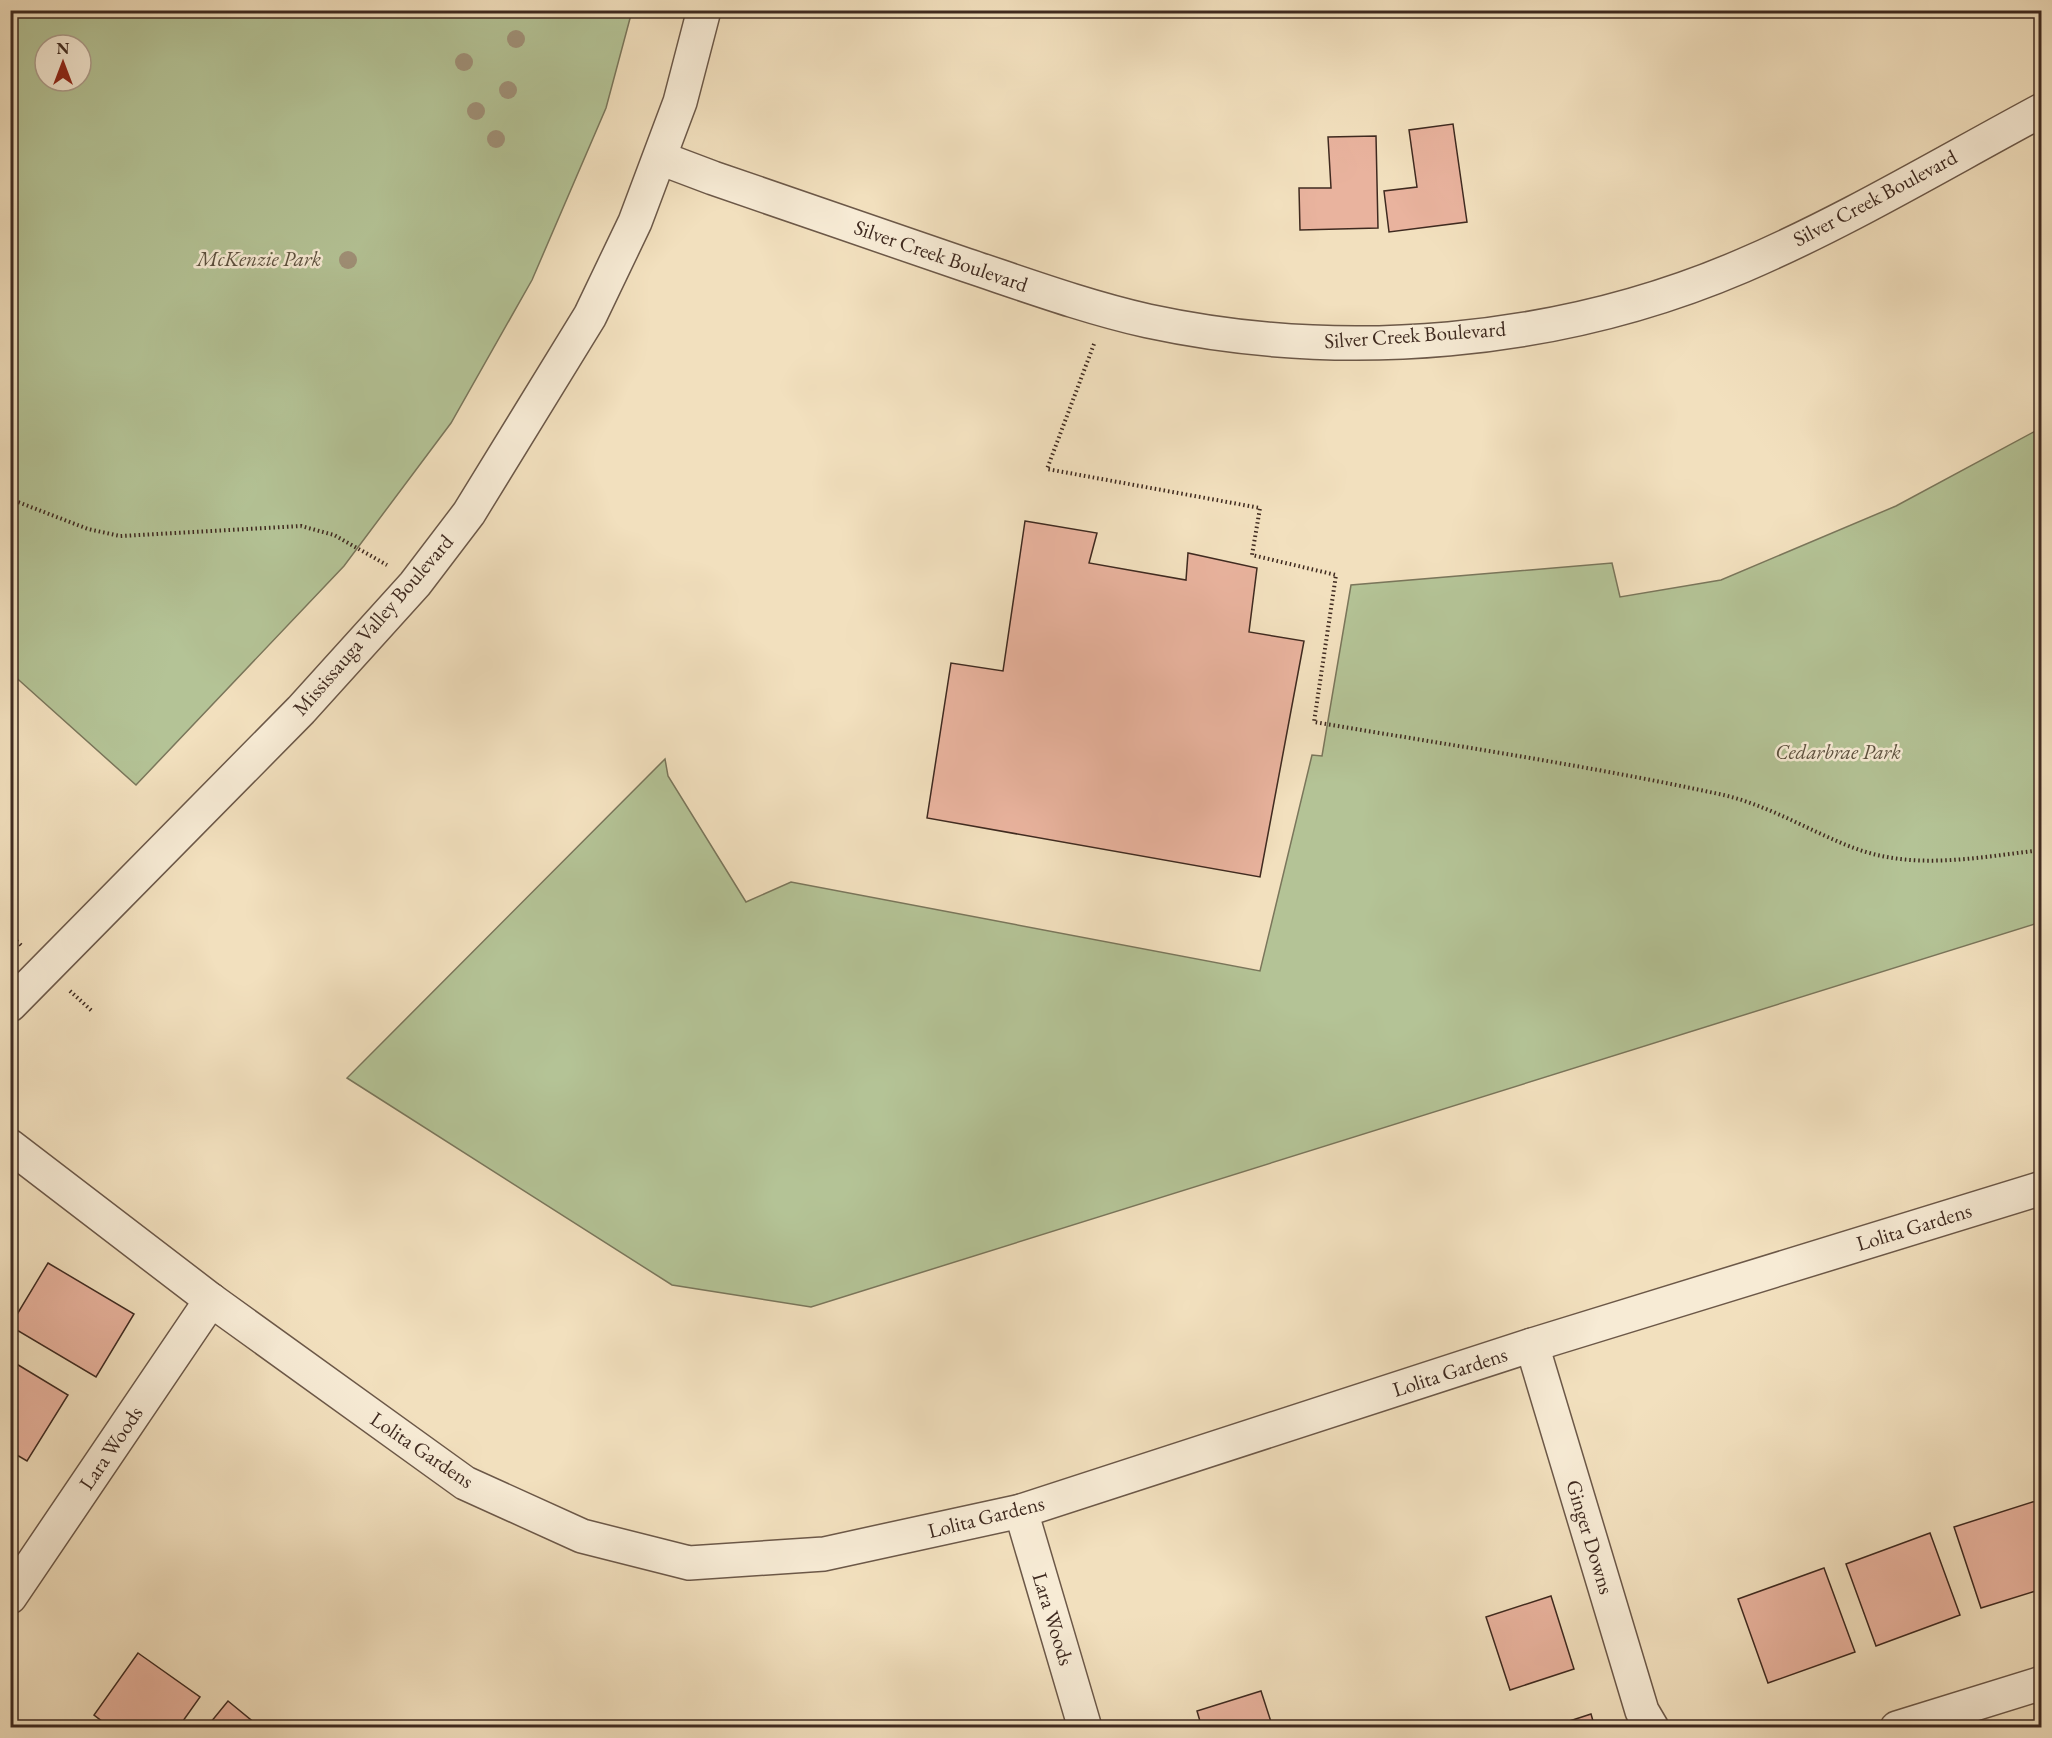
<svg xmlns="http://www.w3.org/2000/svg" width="2052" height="1738" font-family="'EB Garamond',serif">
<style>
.green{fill:#b4c396;stroke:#7a765b;stroke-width:1.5;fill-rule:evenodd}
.building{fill:#e9b39e;stroke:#3f2a20;stroke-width:1.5}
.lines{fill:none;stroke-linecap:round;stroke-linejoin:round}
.minor-casing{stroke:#6c5848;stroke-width:36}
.tertiary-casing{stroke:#6c5848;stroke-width:36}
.path{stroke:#3f2a20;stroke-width:4;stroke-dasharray:1.5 3;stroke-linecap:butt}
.minor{stroke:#f7ebd5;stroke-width:33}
.tertiary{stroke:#f7ebd5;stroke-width:33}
.tree{fill:#a09178}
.labels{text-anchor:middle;stroke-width:5;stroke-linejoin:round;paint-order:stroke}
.street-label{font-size:21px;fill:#3f2a20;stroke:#f7ebd5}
.park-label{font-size:21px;font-style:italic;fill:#5c503e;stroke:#f7ebd5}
</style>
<rect width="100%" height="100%" fill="#f2e0be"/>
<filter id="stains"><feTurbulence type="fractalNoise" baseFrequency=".00333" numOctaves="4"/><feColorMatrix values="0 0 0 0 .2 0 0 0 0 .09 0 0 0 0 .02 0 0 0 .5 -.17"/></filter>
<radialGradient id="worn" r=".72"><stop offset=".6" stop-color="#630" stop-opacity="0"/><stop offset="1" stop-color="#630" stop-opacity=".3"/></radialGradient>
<!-- green -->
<g class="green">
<path d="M10,11H632L606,108L532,280L451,423L344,566L136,785L11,673ZM45,45H81V81H45Z"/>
<polygon points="2041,428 2041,922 811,1307 672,1285 347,1078 665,759 668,776 746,902 791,882 1260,971 1312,755 1322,756 1351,585 1612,563 1620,597 1721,580 1896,506"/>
</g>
<!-- building -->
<g class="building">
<polygon points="1453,124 1467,222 1389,232 1384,191 1417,187 1409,130"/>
<polygon points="1376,136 1378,228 1300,230 1299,188 1331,188 1328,137"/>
<polygon points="1025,521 1097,533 1089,563 1186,580 1188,553 1257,568 1249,632 1304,641 1260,877 927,818 951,663 1003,671"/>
<polygon points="48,1263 134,1314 96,1377 10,1326"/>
<polygon points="10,1360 68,1395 27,1461 10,1451"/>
<polygon points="2042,1499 2042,1589 1981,1608 1954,1527"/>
<polygon points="1930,1533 1960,1615 1876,1646 1846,1564"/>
<polygon points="1824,1568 1855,1652 1768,1683 1738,1599"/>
<polygon points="1551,1596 1574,1669 1510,1690 1486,1617"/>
<polygon points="138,1653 200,1697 178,1728 111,1728 94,1715"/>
<polygon points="1261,1691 1273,1728 1202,1728 1197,1711"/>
<polygon points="228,1701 261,1728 206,1728"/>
<polygon points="1591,1714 1595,1728 1548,1728"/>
</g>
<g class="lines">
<!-- minor casing -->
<g class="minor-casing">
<g id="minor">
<polyline points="10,1146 211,1300 465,1483 582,1536 689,1563 824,1554 1021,1511 1532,1345 2042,1188"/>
<polyline points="1532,1345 1642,1711 1652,1728"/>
<polyline points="1021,1511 1085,1728"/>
<polyline points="10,1597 211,1300"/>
<polyline points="1897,1728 2042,1683"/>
</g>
</g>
<!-- tertiary casing -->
<g class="tertiary-casing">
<g id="tertiary">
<path d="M660,158L713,178C797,207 882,236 966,265C1026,285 1086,307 1148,321C1343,363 1558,345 1742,266C1845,222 1943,163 2042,110"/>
<polyline points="10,1005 301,710 415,584 469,513 590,316 635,222 680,102 704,10"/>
</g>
</g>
<!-- path -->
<g class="path">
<path d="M1094,344L1047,469L1260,508L1252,555L1336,575L1314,722C1449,745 1585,765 1719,794C1767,804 1809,831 1854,848C1915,871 1979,857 2042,850"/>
<polyline points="10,499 88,529 120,536 301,526 334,535 387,565"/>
<polyline points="10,935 22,946"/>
<polyline points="70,991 92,1011"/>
</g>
<!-- minor -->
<use href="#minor" class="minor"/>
<!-- tertiary -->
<use href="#tertiary" class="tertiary"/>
</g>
<!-- trees -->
<g class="tree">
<circle cx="516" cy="39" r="9"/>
<circle cx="464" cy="62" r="9"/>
<circle cx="508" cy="90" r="9"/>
<circle cx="476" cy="111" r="9"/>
<circle cx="496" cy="139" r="9"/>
<circle cx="348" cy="260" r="9"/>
</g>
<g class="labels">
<!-- street labels -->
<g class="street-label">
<text transform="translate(1875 198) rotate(-28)" y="7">Silver Creek Boulevard</text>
<text transform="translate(941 256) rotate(19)" y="7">Silver Creek Boulevard</text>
<text transform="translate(1415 335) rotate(-4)" y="7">Silver Creek Boulevard</text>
<text transform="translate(373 625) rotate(-49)" y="7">Mississauga Valley Boulevard</text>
<text transform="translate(1914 1227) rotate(-17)" y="7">Lolita Gardens</text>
<text transform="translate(1450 1372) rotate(-18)" y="7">Lolita Gardens</text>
<text transform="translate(111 1448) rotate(-56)" y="7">Lara Woods</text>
<text transform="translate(422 1450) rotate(34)" y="7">Lolita Gardens</text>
<text transform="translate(986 1517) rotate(-14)" y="7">Lolita Gardens</text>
<text transform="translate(1590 1537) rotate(73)" y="7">Ginger Downs</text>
<text transform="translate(1053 1619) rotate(73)" y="7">Lara Woods</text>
</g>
<!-- park labels -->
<g class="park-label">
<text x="259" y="266">McKenzie Park</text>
<text x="1838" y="759">Cedarbrae Park</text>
</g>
</g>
<!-- margin -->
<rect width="2052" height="1738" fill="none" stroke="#f2e0be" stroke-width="36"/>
<rect x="12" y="12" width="2028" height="1714" fill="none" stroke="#3f2a20" stroke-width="3"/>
<rect x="18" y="18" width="2016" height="1702" fill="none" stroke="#3f2a20" stroke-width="1.5"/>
<!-- north arrow -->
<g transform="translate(63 63)"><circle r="28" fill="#f7ebd5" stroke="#ad9e8d" stroke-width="1.5"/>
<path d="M0-4.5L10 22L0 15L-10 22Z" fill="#8f2418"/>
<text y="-9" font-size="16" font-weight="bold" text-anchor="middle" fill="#3f2a20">N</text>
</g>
<rect width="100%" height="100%" filter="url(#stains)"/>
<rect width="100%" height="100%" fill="url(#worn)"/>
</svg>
